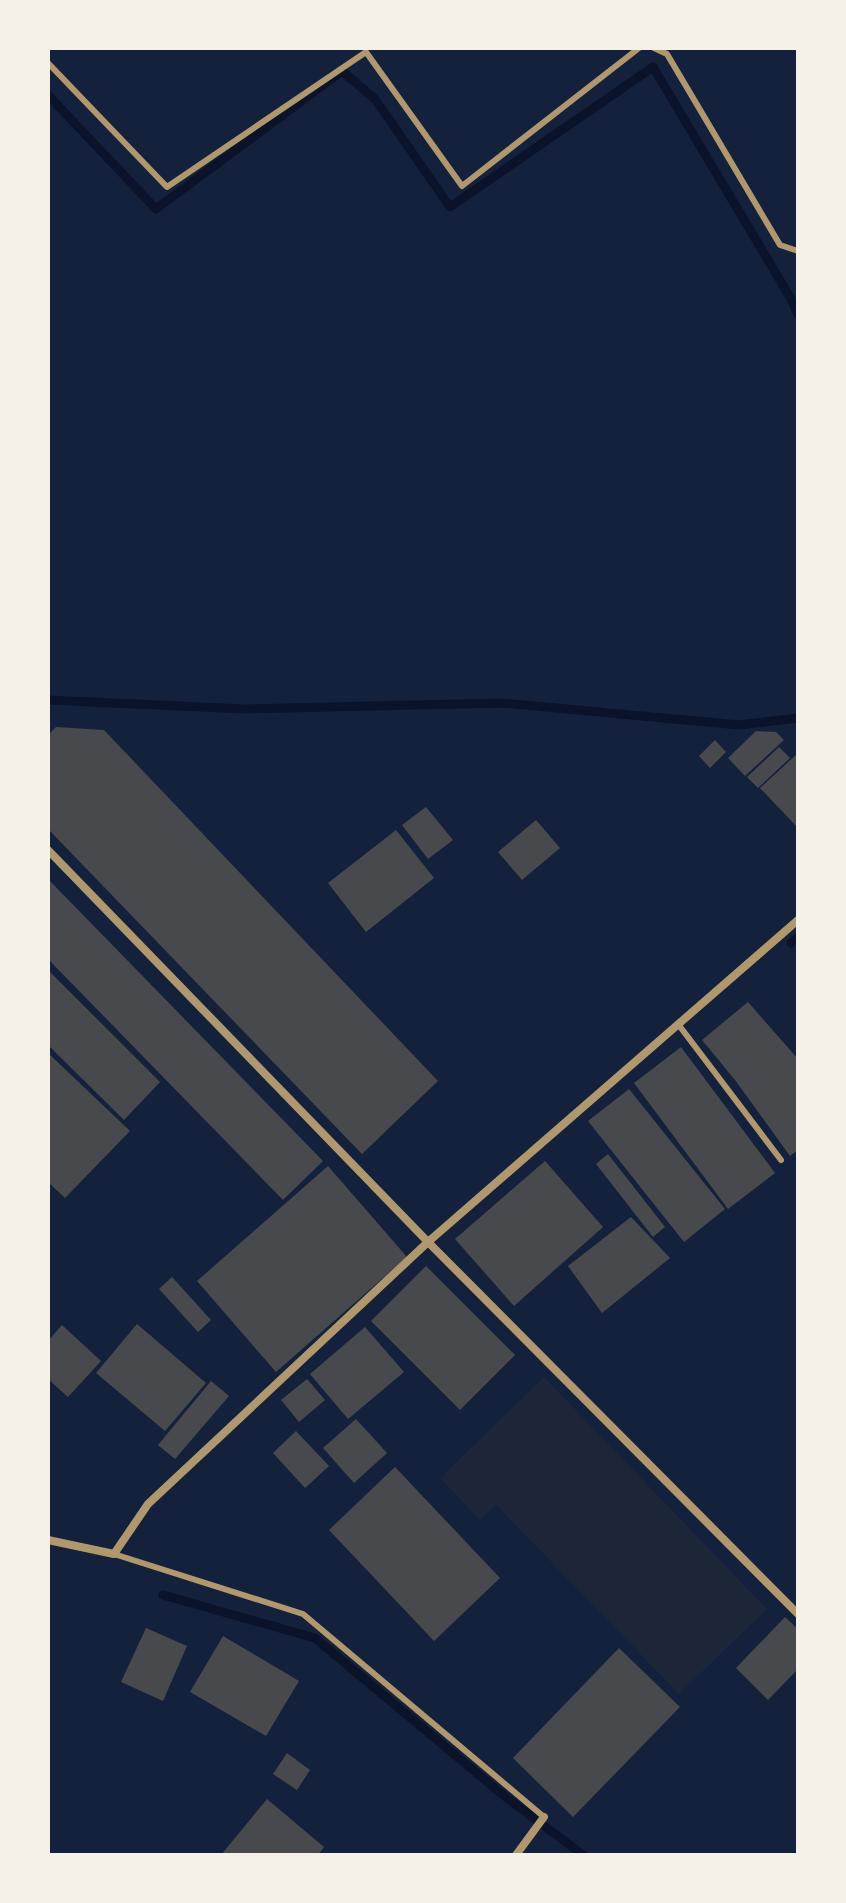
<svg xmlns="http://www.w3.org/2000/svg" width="846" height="1903" font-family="Arial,sans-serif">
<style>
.green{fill:#1d2539}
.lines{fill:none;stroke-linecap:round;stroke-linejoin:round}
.stream{stroke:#0b132b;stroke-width:9}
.building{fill:#48494c}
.service{stroke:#b1986c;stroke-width:6}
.minor{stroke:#b1986c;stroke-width:8}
</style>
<rect width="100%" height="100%" fill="#14213d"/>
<!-- green -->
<polygon class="green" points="544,1377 767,1609 679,1694 496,1505 480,1520 440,1478"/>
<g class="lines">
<!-- stream -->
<g class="stream">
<polyline points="48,95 156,209 342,71 375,99 450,207 653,67 790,297 798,314"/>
<polyline points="48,700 244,709 502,703 739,725 798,718"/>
<polyline points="791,943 798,938"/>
<polyline points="163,1595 315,1638 502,1794 583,1855"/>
</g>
</g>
<!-- building -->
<g class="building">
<polygon points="56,727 104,730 438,1081 362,1154 48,829 48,735"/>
<polygon points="756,731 776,732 784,740 745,776 728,758"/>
<polygon points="715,740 726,752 710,768 699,756"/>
<polygon points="779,747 790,758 758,788 747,777"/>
<polygon points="798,753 798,828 760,788"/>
<polygon points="426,807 453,840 428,859 402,825"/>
<polygon points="536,820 560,848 522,880 498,852"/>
<polygon points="396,830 434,878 366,932 328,883"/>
<polygon points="48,879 323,1161 283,1200 48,959"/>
<polygon points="48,970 160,1082 124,1120 48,1045"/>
<polygon points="748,1002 798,1059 798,1150 790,1156 735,1080 702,1040"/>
<polygon points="681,1047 775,1173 728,1209 634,1083"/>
<polygon points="48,1053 130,1131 65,1198 48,1182"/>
<polygon points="629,1089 725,1209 684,1242 588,1121"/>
<polygon points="608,1154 665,1227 653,1237 596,1164"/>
<polygon points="545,1161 603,1227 514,1306 455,1239"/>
<polygon points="328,1166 407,1257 276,1372 197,1281"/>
<polygon points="631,1217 670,1258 602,1313 568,1266"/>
<polygon points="426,1266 515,1355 460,1410 371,1321"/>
<polygon points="172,1277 211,1320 198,1332 159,1289"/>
<polygon points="137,1324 206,1383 165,1431 96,1373"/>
<polygon points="62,1325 101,1361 68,1397 48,1379 48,1341"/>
<polygon points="365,1327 404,1372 348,1419 310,1374"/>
<polygon points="307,1379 325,1400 299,1422 281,1400"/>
<polygon points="211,1381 229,1396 175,1459 158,1445"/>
<polygon points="356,1419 387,1453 354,1483 323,1448"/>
<polygon points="296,1431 329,1466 305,1488 273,1453"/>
<polygon points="395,1467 500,1578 434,1641 329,1530"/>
<polygon points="785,1617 798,1629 798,1669 768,1700 736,1668"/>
<polygon points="146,1628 187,1646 163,1701 121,1682"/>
<polygon points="223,1636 299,1681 266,1736 190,1692"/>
<polygon points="619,1648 680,1707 573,1817 513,1758"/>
<polygon points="287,1753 310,1770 297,1790 273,1774"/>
<polygon points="267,1799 324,1847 318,1855 221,1855"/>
</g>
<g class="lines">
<!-- service -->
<g class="service">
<polyline points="654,48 667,54 780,245 798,251"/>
<polyline points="48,63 167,187 366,52 462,186 639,48"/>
<polyline points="678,1024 781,1160"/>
<polyline points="114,1554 303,1614 544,1817"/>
</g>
<!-- minor -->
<g class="minor">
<polyline points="48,850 428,1242 798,1614"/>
<polyline points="48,1540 114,1554 148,1504 428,1242 798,920"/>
<polyline points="516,1855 544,1817"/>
</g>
</g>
<!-- border -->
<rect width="846" height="1903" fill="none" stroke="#f6f1e7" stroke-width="100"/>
</svg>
